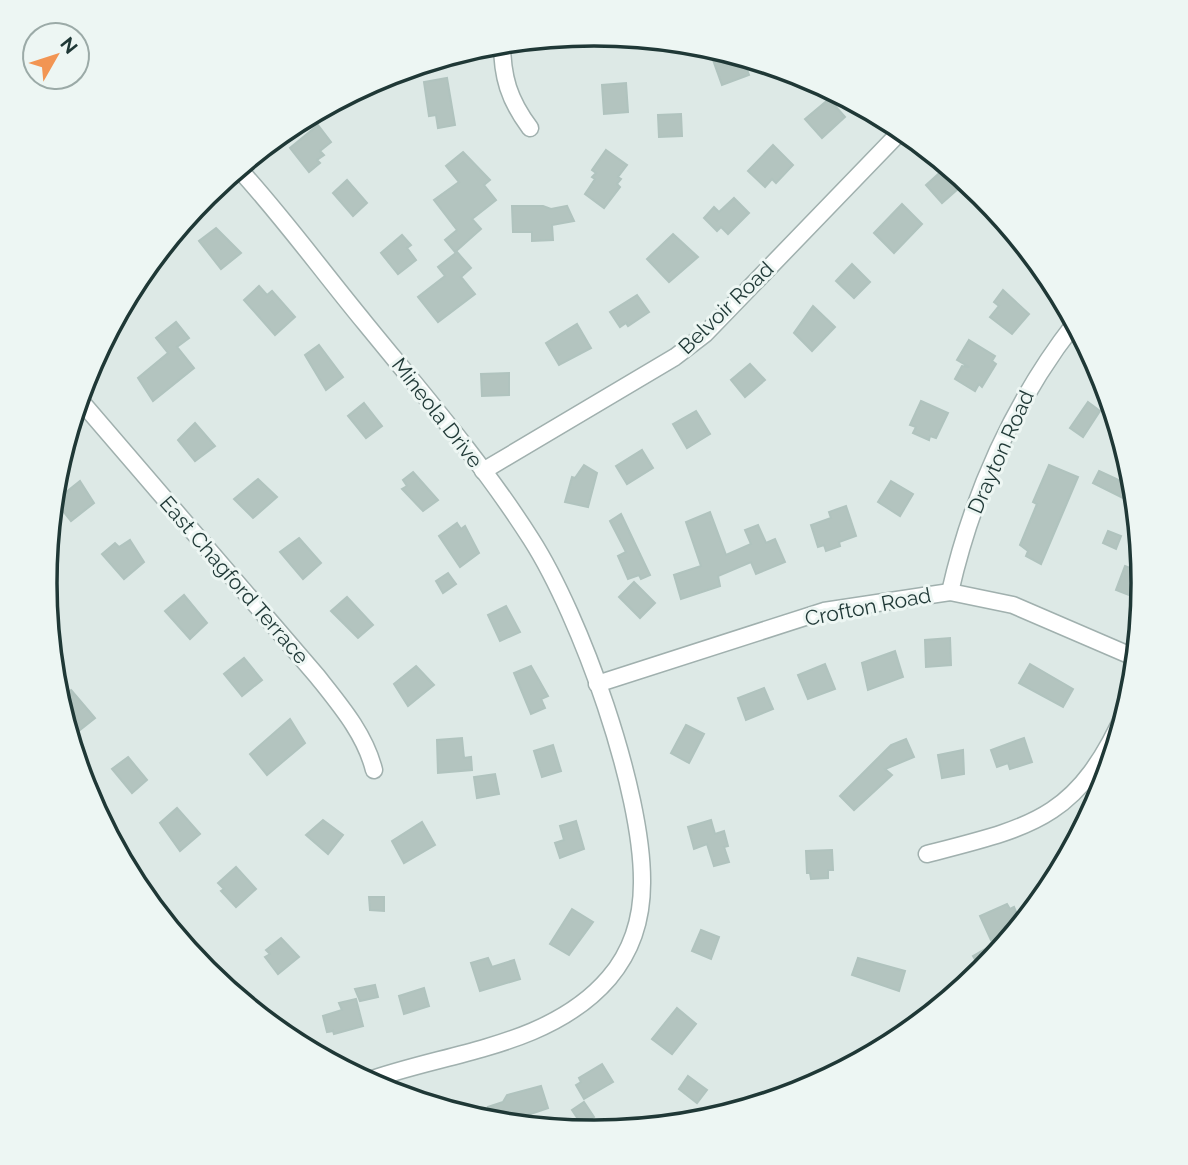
<svg xmlns="http://www.w3.org/2000/svg" width="1188" height="1165" font-family="Raleway,sans-serif">
<style>
.building{fill:#b3c4bf;stroke:#b0c3be;stroke-width:2}
.lines{fill:none;stroke-linecap:round;stroke-linejoin:round}
.street-casing{stroke:#a0b0ae;stroke-width:19}
.street{stroke:#fff;stroke-width:16}
.labels{text-anchor:middle;stroke-width:6;stroke-linejoin:round;paint-order:stroke}
.street-label{font-size:21px;fill:#1f3836;stroke:#edf6f3}
.rim{fill:none;stroke:#1f3836;stroke-width:3.5}
</style>
<rect width="100%" height="100%" fill="#dde9e6"/>
<!-- building -->
<g class="building">
<polygon points="708,46 742,56 749,75 722,85"/>
<polygon points="447,78 455,125 438,128 436,115 429,116 424,82"/>
<polygon points="626,83 628,112 604,114 602,85"/>
<polygon points="829,99 845,117 822,138 805,119"/>
<polygon points="681,114 682,136 659,137 658,115"/>
<polygon points="318,125 331,142 320,151 324,155 317,160 320,163 309,172 290,148"/>
<polygon points="773,145 793,165 776,183 772,179 765,187 748,171"/>
<polygon points="606,150 627,165 618,177 621,179 617,184 620,187 604,208 585,194 595,179 592,177 596,173 592,170"/>
<polygon points="463,152 490,180 484,185 496,200 472,219 481,229 455,252 445,240 457,230 434,200 459,182 446,166"/>
<polygon points="945,168 948,171 951,168 967,181 942,203 926,185"/>
<polygon points="347,180 367,203 353,216 333,193"/>
<polygon points="734,198 749,213 728,234 721,227 717,231 704,218 714,207 719,212"/>
<polygon points="902,204 922,224 894,253 874,233"/>
<polygon points="512,206 543,206 551,209 567,206 574,221 552,225 553,240 532,241 532,232 513,232"/>
<polygon points="216,228 241,253 221,269 199,241"/>
<polygon points="673,234 698,257 669,282 647,259"/>
<polygon points="402,235 411,245 407,248 416,260 398,274 381,253"/>
<polygon points="457,252 471,268 461,277 475,294 438,322 418,297 445,276 438,267"/>
<polygon points="852,264 870,282 854,298 836,281"/>
<polygon points="259,286 267,295 272,291 295,317 275,335 244,300"/>
<polygon points="1003,290 1029,314 1012,334 990,317 999,306 994,302"/>
<polygon points="637,295 649,312 628,326 626,323 620,327 610,312"/>
<polygon points="813,306 835,327 812,351 794,333"/>
<polygon points="176,322 189,338 177,347 194,368 153,401 138,378 168,353 156,338"/>
<polygon points="577,324 591,348 559,365 546,343"/>
<polygon points="969,340 995,356 992,361 996,364 982,387 979,384 975,391 955,379 962,366 969,367 957,360"/>
<polygon points="319,345 343,377 326,390 305,355"/>
<polygon points="750,364 765,380 745,397 731,380"/>
<polygon points="509,373 509,395 482,396 481,374"/>
<polygon points="921,401 948,413 936,438 930,436 929,440 913,433 916,427 910,425"/>
<polygon points="1088,402 1100,411 1083,437 1070,428"/>
<polygon points="364,403 382,426 366,438 348,416"/>
<polygon points="696,411 710,434 687,448 673,424"/>
<polygon points="195,423 215,446 195,461 178,440"/>
<polygon points="642,450 653,468 627,484 616,466"/>
<polygon points="584,465 597,473 588,507 565,502 572,477 575,478"/>
<polygon points="1049,465 1078,477 1041,564 1026,556 1028,551 1020,545 1037,504 1033,502"/>
<polygon points="1099,471 1134,487 1131,502 1093,483"/>
<polygon points="413,472 438,500 423,511 402,489 407,486 403,480"/>
<polygon points="258,479 277,497 253,518 234,499"/>
<polygon points="80,481 94,503 71,521 55,501"/>
<polygon points="891,481 913,494 900,516 878,502"/>
<polygon points="846,506 856,536 839,542 840,546 826,551 824,545 818,547 811,525 831,518 829,512"/>
<polygon points="710,512 726,555 751,544 745,530 758,525 766,543 775,539 785,562 756,574 751,562 718,576 720,586 681,599 674,575 701,566 686,522"/>
<polygon points="621,514 650,575 641,579 639,575 628,579 618,556 626,552 610,521"/>
<polygon points="457,523 461,529 465,526 479,553 460,567 439,536"/>
<polygon points="1108,531 1121,536 1116,549 1103,543"/>
<polygon points="299,538 321,563 303,579 280,552"/>
<polygon points="130,540 144,562 124,579 102,554 115,543 119,547"/>
<polygon points="1125,566 1142,573 1142,600 1116,590"/>
<polygon points="448,573 456,584 443,593 436,581"/>
<polygon points="634,582 655,603 640,618 619,597"/>
<polygon points="184,595 207,623 190,639 165,611"/>
<polygon points="347,597 373,625 358,638 331,611"/>
<polygon points="506,606 520,632 500,641 488,615"/>
<polygon points="950,638 951,665 926,667 925,640"/>
<polygon points="895,651 903,677 868,690 862,663"/>
<polygon points="244,658 262,680 242,696 224,674"/>
<polygon points="825,664 835,689 808,699 798,675"/>
<polygon points="1030,664 1073,689 1063,707 1019,683"/>
<polygon points="416,666 434,685 408,706 394,684"/>
<polygon points="531,666 548,696 541,699 545,708 531,714 514,673"/>
<polygon points="764,688 773,709 746,720 738,698"/>
<polygon points="71,690 95,718 75,734 65,723 58,700"/>
<polygon points="290,719 305,743 267,775 250,754"/>
<polygon points="686,725 704,734 689,763 671,753"/>
<polygon points="462,738 464,758 471,757 472,770 438,773 437,740"/>
<polygon points="1024,738 1032,762 1010,769 1008,763 997,767 991,750"/>
<polygon points="906,739 914,757 885,769 892,775 854,810 840,796 891,745"/>
<polygon points="553,745 561,771 542,777 534,751"/>
<polygon points="963,750 964,774 942,778 938,755"/>
<polygon points="128,757 147,780 132,793 112,769"/>
<polygon points="495,774 499,794 477,798 474,777"/>
<polygon points="177,808 200,834 180,851 160,823"/>
<polygon points="323,820 343,835 328,854 306,835"/>
<polygon points="711,820 715,834 724,831 728,846 724,847 729,862 714,866 707,844 694,849 688,827"/>
<polygon points="576,821 584,849 560,858 555,843 564,840 560,826"/>
<polygon points="422,822 435,845 404,863 392,841"/>
<polygon points="832,850 833,870 828,870 828,878 811,879 810,873 807,873 806,851"/>
<polygon points="236,867 256,889 236,907 221,891 224,889 218,883"/>
<polygon points="369,897 384,897 384,911 370,910"/>
<polygon points="1007,904 1010,909 1014,907 1021,924 991,940 980,916"/>
<polygon points="572,909 593,922 569,955 550,944"/>
<polygon points="701,930 719,937 711,959 692,951"/>
<polygon points="1011,934 1012,935 982,971 973,956"/>
<polygon points="281,938 299,957 278,974 265,957 270,954 266,950"/>
<polygon points="488,958 492,967 514,960 520,979 480,991 471,963"/>
<polygon points="858,958 905,971 899,991 852,975"/>
<polygon points="375,985 378,997 360,1001 355,989"/>
<polygon points="424,988 429,1006 404,1014 399,996"/>
<polygon points="356,999 363,1026 334,1034 333,1031 327,1032 323,1016 342,1010 339,1003"/>
<polygon points="677,1008 696,1024 672,1054 652,1039"/>
<polygon points="602,1064 613,1082 584,1099 576,1085 581,1082 579,1078"/>
<polygon points="688,1076 707,1090 697,1103 679,1089"/>
<polygon points="541,1086 548,1108 504,1123 493,1122 488,1107 503,1102 507,1095"/>
<polygon points="584,1102 594,1117 582,1125 572,1110"/>
</g>
<g class="lines">
<!-- street casing -->
<g class="street-casing">
<g id="street">
<path d="M502,42C502,77 509,100 530,128"/>
<path d="M238,168C283,217 322,271 365,323C422,393 482,462 531,539C581,617 643,791 642,883C642,918 632,951 609,978C550,1047 447,1052 367,1081"/>
<path d="M79,399L317,676C340,705 365,734 374,770"/>
<polyline points="483,471 675,357 705,334 903,129"/>
<path d="M950,592C972,495 1014,401 1075,323"/>
<polyline points="597,684 824,611 950,592 1013,605 1136,658"/>
<path d="M927,854C1036,826 1078,818 1127,708"/>
<polyline points="143,894 214,978"/>
</g>
</g>
<!-- street -->
<use href="#street" class="street"/>
</g>
<g class="labels">
<!-- street labels -->
<g class="street-label">
<text transform="translate(726 308) rotate(-44)" y="7">Belvoir Road</text>
<text transform="translate(437 413) rotate(52)" y="7">Mineola Drive</text>
<text transform="translate(1001 452) rotate(-66)" y="7">Drayton Road</text>
<text transform="translate(234 580) rotate(49)" y="7">East Chagford Terrace</text>
<text transform="translate(868 607) rotate(-11)" y="7">Crofton Road</text>
</g>
</g>
<!-- crop -->
<path d="M0 0H1188V1165H0ZM57 583a537 537 0 1 1 1074 0a537 537 0 1 1-1074 0Z" fill="#edf6f3" fill-rule="evenodd"/>
<path class="rim" d="M57 583a537 537 0 1 1 1074 0a537 537 0 1 1-1074 0Z"/>
<!-- north arrow -->
<g transform="translate(56 56) rotate(51)"><circle r="33" fill="#edf6f3" stroke="#9baaa7" stroke-width="2"/>
<path d="M0-5L12 26L0 18L-12 26Z" fill="#f29553"/>
<text y="-10" font-size="19" font-weight="bold" text-anchor="middle" fill="#1f3836">N</text>
</g>
</svg>
